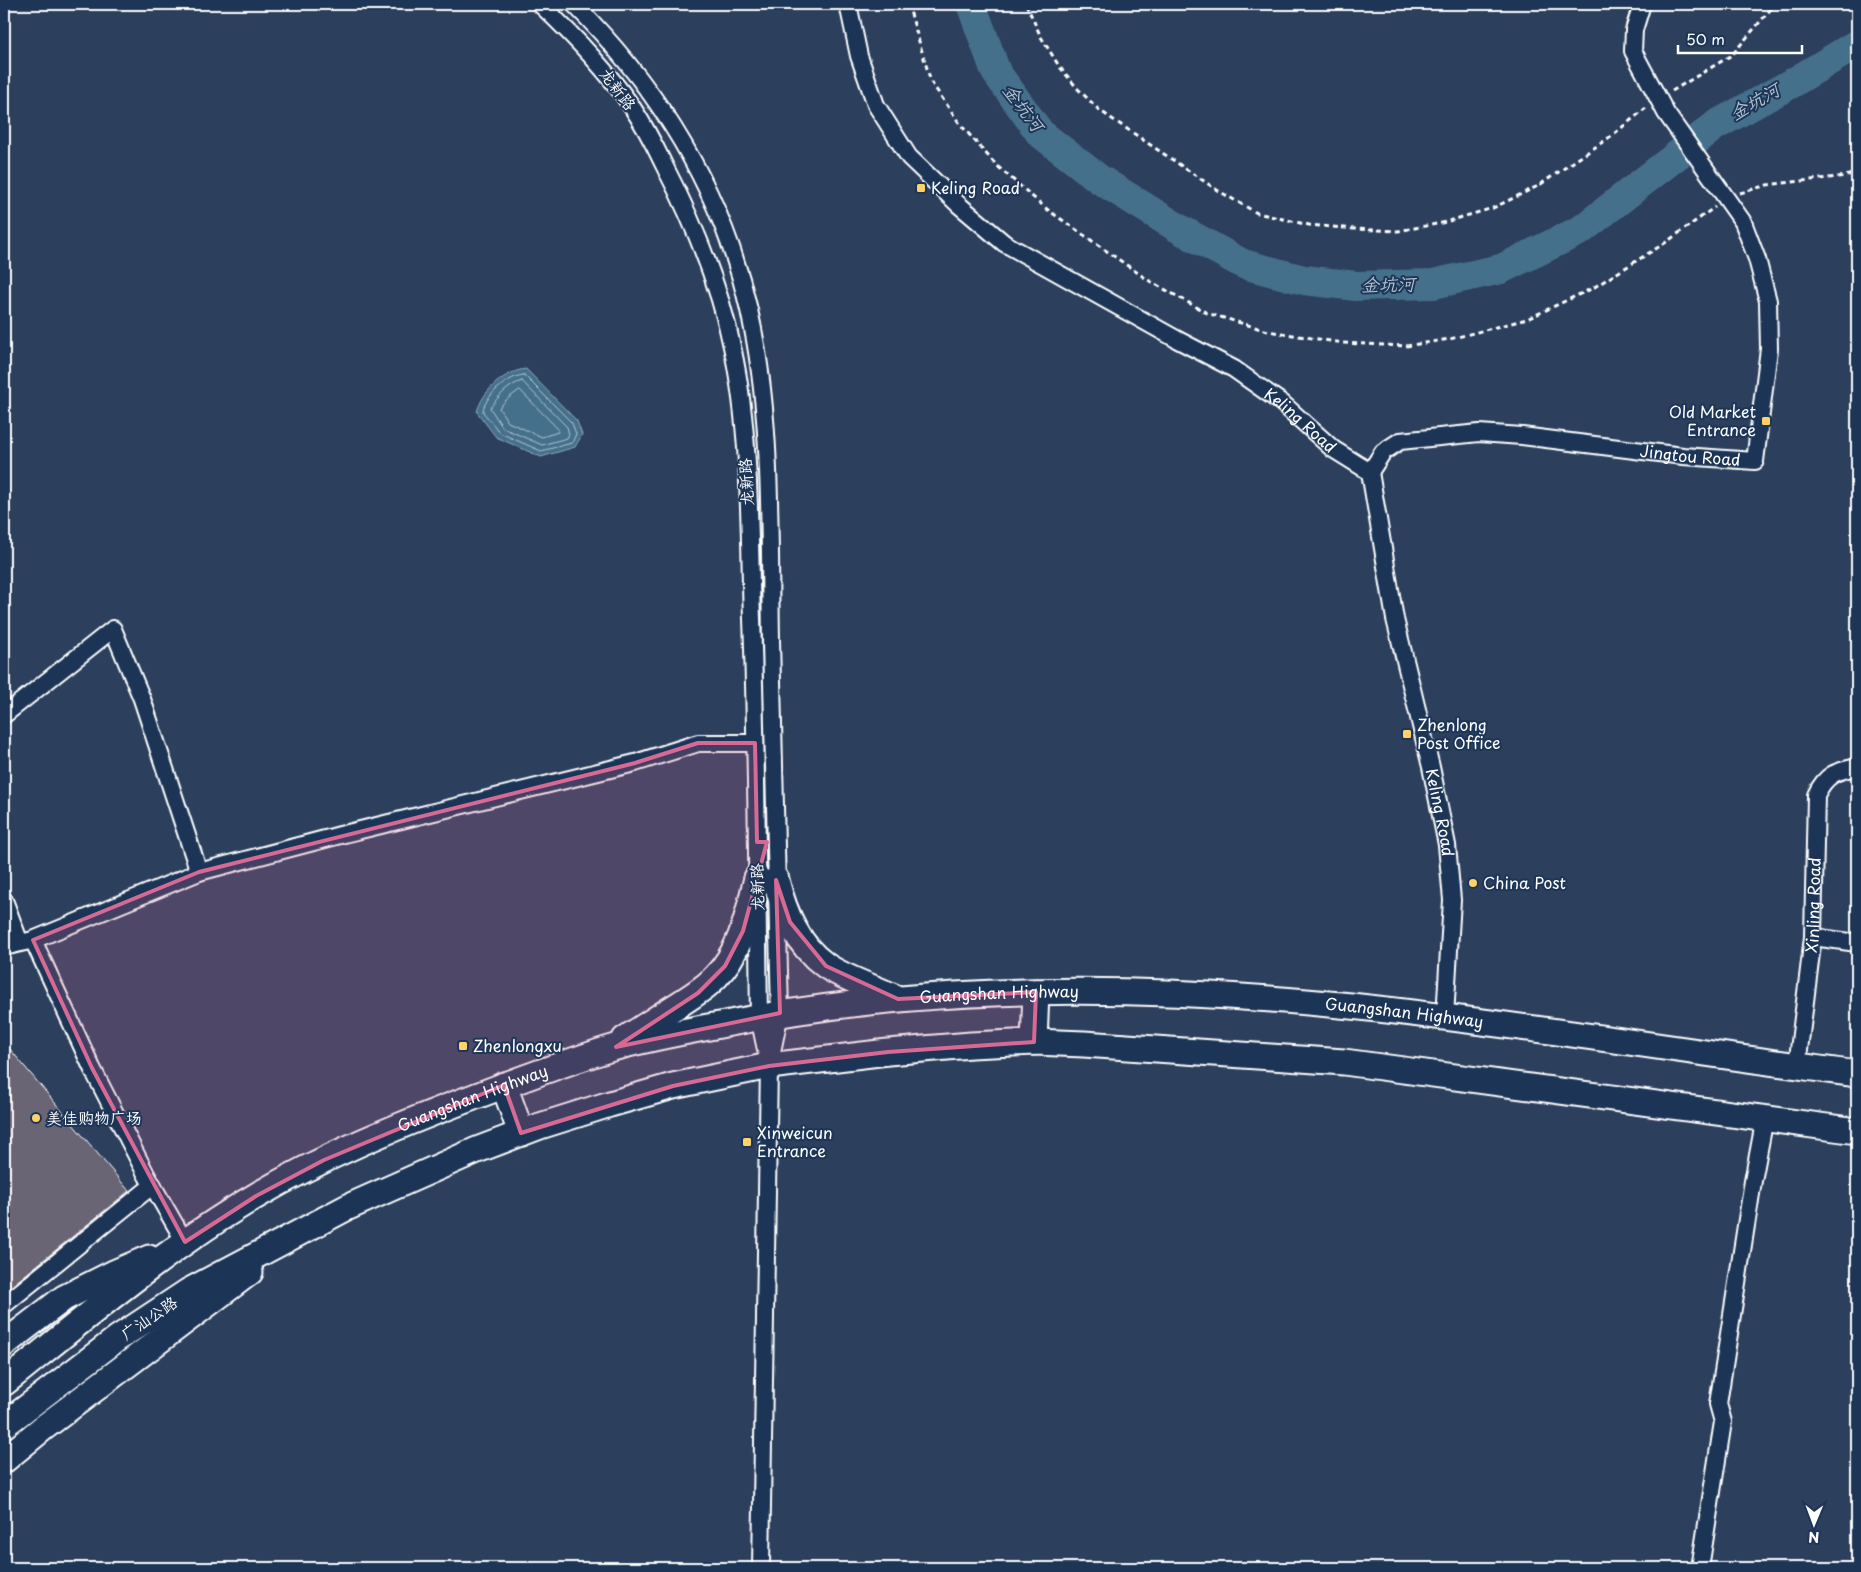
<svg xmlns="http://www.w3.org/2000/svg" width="1861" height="1572" font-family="'Playpen Sans','LXGW WenKai TC',sans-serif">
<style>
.water{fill:#446f8c;stroke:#8fa9ba}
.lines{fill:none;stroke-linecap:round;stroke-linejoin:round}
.shore{stroke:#b4c5d1;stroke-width:1}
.river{stroke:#446f8c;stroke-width:30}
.building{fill:#6a6575;stroke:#fff}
.minor-casing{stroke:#fff;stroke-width:20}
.highway-casing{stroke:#fff;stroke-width:29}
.path{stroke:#fff;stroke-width:3;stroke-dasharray:5 4;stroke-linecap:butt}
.minor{stroke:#1d3557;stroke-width:16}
.highway{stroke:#1d3557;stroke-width:25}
.marked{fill:#d76994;fill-opacity:0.2;stroke:#d76994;stroke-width:4;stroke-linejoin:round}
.poi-dot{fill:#ffd166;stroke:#1d3557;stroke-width:2}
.labels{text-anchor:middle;stroke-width:4;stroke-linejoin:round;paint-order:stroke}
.street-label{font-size:16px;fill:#fff;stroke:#1d3557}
.poi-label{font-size:16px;fill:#fff;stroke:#1d3557;text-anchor:start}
.water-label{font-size:18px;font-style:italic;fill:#b4c5d1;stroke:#1d3557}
</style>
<rect width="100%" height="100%" fill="#2c3f5d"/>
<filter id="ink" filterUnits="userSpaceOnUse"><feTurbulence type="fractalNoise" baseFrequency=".02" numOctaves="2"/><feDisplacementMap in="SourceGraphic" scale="10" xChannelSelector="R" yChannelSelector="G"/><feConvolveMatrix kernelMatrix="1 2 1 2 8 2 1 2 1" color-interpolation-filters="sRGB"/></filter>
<g filter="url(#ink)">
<!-- water -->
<path class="water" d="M526,369L577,421L582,435L575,447L541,457L496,437L477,412C482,391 505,371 526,369Z"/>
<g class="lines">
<!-- shore -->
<g class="shore">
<path d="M524,375L572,423L576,434L572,443L541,451L500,433L483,412C483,397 510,375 524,375Z"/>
<path d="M522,381L567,427L569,434L567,438L542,445L503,428L490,408C498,397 508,385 522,381Z"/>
<polygon points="520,390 558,429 558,432 542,437 508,422 499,408 506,400"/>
</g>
<!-- river -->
<polyline class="river" points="971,4 996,72 1040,133 1099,179 1178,228 1243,264 1304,280 1356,286 1433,284 1501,269 1581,230 1716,125 1794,82 1857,44"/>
</g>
<!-- building -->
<polygon class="building" points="4,1042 129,1191 4,1292"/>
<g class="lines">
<!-- minor casing -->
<g class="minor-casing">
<g id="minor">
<path d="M540,4C573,35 604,67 630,104C643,123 654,144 664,165C694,223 720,286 733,351C751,435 749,532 752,619C757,752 757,884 759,1017L768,1059"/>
<path d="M574,4C660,90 722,191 749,310C773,415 769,532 771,640C774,764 776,888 780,1013L769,1066L761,1568"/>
<path id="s1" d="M848,4L859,56L876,105L909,157L959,205L1004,243L1178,340L1234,369L1282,403L1333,449L1370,472L1395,619L1431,767L1447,845L1452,900L1445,1017"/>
<path id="s2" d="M1370,472L1383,452L1400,441L1479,433L1522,436L1683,456L1755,461L1769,349L1768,301L1757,259L1743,222L1666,113L1633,51L1634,30L1642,4"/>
<polyline points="4,715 113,629 142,699 199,872"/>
<polyline points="4,900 20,943"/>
<polyline points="1813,937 1857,943"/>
<polyline points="33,940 199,872 344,834 635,763 698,743 755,743"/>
<polyline points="4,947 33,940 92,1068 147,1176 185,1242"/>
<path id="s3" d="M1797,1066L1813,937L1816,795C1826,774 1836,771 1857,767"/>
<polyline points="4,1305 153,1185"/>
<polyline points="1700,1568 1723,1422 1718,1404 1753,1181 1765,1118"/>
</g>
</g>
<!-- highway casing -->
<g class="highway-casing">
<g id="highway">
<path d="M776,880C784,912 797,945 825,965C843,978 875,988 896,998"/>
<path d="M625,1039C641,1029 657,1018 673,1008C700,991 719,980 734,951C746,929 751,902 757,878"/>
<polyline points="1034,1042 1036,992"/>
<polyline points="504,1085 521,1133"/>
<polyline points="4,1344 64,1298 116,1272 149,1258"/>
<path id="s4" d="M4,1383C85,1318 166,1249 256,1196C324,1156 397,1126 471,1098C516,1081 563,1063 609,1049C647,1038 687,1031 725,1024C930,983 1143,985 1351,1006C1520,1024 1688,1052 1857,1074"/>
<polyline points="4,1425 118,1338 189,1291 346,1208 477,1150 540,1126 610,1104 673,1086 769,1066 888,1052 971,1045 1034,1042 1084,1044 1344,1062 1857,1131"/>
<polyline points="4,1460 43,1428 250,1272"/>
</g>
</g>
<!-- path -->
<g class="path">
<polyline points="908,4 931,82 960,124 997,166 1048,210 1148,280 1207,313 1268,331 1343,343 1406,346 1450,339 1527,319 1593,288 1665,243 1715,207"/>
<polyline points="1026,4 1041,37 1059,66 1078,89 1099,110 1217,190 1257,213 1309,225 1355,229 1398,231 1442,223 1493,208 1538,186 1610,137 1646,108"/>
<polyline points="1672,91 1732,55 1775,4"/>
<polyline points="1740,193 1767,185 1846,176 1857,172"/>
</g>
<!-- minor -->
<use href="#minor" class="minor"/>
<!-- highway -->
<use href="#highway" class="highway"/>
</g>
</g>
<!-- marked area -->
<path class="marked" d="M698,743H755L757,842H767L743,931L725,966L698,993L616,1047L780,1013L776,880L790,922L826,966L898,999L1036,992L1034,1042L888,1052L769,1066L673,1086L521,1133L504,1085L324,1160L256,1196L185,1242L92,1068L33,940L199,872L635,763Z"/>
<!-- markers -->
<g class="poi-dot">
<rect x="916" y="183" width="10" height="10" rx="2.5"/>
<rect x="1761" y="416" width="10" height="10" rx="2.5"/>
<rect x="1402" y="729" width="10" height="10" rx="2.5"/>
<circle cx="1473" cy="883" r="5"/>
<rect x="458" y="1041" width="10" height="10" rx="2.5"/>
<circle cx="36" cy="1118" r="5"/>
<rect x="742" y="1137" width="10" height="10" rx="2.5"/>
</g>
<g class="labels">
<!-- street labels -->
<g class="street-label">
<text transform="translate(618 89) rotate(53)" y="6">龙新路</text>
<text dy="6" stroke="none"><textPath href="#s1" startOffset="641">Keling Road</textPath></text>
<text dy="6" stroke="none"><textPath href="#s2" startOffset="336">Jingtou Road</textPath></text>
<text transform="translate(746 482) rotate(-93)" y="6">龙新路</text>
<text dy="6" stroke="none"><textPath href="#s1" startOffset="1076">Keling Road</textPath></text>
<text transform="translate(757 887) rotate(-91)" y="6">龙新路</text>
<text dy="6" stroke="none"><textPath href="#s3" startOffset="162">Xinling Road</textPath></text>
<text dy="6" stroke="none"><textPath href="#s4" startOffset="1092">Guangshan Highway</textPath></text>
<text dy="6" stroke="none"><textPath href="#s4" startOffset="1498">Guangshan Highway</textPath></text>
<text dy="6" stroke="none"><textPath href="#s4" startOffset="552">Guangshan Highway</textPath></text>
<text transform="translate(149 1318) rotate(-34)" y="6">广汕公路</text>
</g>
<!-- poi labels -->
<g class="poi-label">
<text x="931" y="194">Keling Road</text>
<text x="1756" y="418" text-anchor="end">Old Market<tspan x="1756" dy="18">Entrance</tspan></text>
<text x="1417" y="731">Zhenlong<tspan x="1417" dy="18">Post Office</tspan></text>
<text x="1483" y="889">China Post</text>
<text x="473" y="1052">Zhenlongxu</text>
<text x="46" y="1124">美佳购物广场</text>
<text x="757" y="1139">Xinweicun<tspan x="757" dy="18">Entrance</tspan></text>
</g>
<!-- water labels -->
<g class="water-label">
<text transform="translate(1755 102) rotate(-30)" y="6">金坑河</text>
<text transform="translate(1023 108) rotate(53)" y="6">金坑河</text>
<text transform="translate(1388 285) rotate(-1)" y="6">金坑河</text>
</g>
</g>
<!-- margin -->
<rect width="1861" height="1572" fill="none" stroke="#1d3557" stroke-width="20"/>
<rect x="10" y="10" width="1841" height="1552" fill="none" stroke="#fff" stroke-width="2" filter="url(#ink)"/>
<!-- north arrow -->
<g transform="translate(1814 1524) rotate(181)" stroke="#1d3557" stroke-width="4" paint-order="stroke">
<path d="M0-4L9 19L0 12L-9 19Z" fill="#ffffff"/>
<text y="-8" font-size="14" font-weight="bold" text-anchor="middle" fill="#ffffff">N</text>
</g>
<!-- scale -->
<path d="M1678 45v8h124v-8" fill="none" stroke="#ffffff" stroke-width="2.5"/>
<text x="1686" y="45" font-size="15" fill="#ffffff" stroke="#1d3557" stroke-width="4" paint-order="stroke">50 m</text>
</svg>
